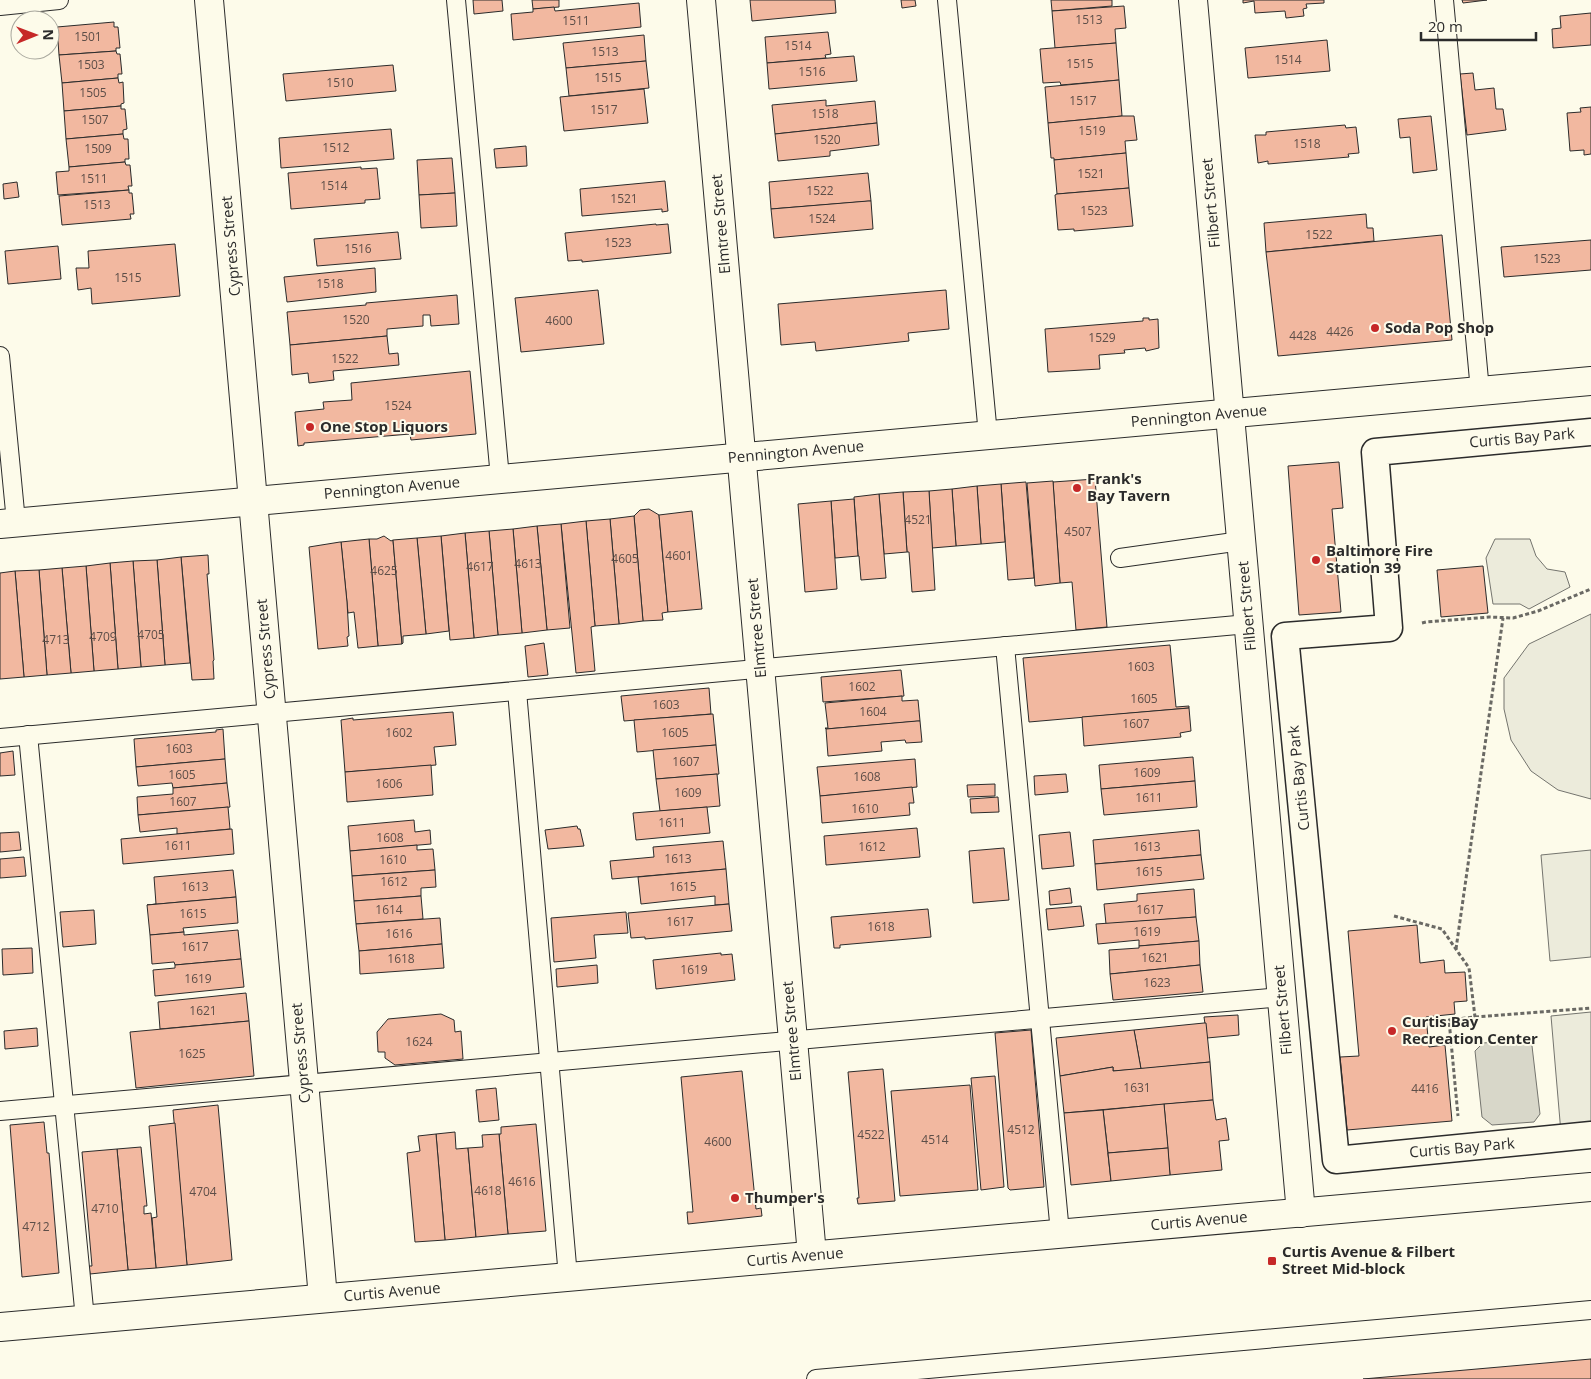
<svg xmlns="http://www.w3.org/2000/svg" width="1591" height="1379" font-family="'Open Sans',sans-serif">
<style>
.green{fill:#ecebdb;stroke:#74746e}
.water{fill:#d8d7c9;stroke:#74746e}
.building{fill:#f2b8a0;stroke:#2b2b2b}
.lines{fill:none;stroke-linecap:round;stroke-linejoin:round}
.service-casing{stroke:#2b2b2b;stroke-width:20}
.pedestrian-casing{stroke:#2b2b2b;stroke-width:29}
.minor-casing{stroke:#2b2b2b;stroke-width:30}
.secondary-casing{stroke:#2b2b2b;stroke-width:30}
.path{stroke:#6a6964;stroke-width:3;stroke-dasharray:4 2.5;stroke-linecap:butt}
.service{stroke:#fdfbea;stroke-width:18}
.pedestrian{stroke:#fdfbea;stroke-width:26}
.minor{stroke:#fdfbea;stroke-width:28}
.secondary{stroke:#fdfbea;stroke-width:28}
.poi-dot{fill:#c62828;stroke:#fdfbea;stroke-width:2}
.labels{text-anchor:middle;stroke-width:4;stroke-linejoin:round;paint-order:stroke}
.number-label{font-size:12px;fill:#5d4e48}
.street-label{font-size:15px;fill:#2b2b2b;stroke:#fdfbea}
.poi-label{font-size:15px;font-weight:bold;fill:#2b2b2b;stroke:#fdfbea;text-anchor:start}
</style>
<rect width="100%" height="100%" fill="#fdfbea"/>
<!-- green -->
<g class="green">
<polygon points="1495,539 1530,539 1536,556 1547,569 1565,572 1570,587 1529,609 1520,604 1493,604 1486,558"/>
<polygon points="1591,614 1591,799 1558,790 1531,771 1511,740 1504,709 1504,678 1529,644"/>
<polygon points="1591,850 1591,957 1550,961 1541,855"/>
<polygon points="1591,1012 1591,1131 1561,1133 1551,1016"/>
</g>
<!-- water -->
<polygon class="water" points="1525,1040 1532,1046 1540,1114 1534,1122 1492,1125 1482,1117 1475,1051 1483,1043"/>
<!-- building -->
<g class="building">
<polygon points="473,0 502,0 503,11 474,14"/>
<polygon points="532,0 559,0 559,7 533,9"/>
<polygon points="750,0 835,0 836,13 752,21"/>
<polygon points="901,0 915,0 916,6 902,8"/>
<polygon points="1051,0 1112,0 1112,6 1052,11"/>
<polygon points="1243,0 1324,0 1324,3 1306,4 1307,8 1303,9 1304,16 1286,18 1285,11 1255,13 1254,1 1243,3"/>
<polygon points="1462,0 1487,0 1463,3"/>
<polygon points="639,3 641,27 513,40 511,14 533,12 533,9 554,7 555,11"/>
<polygon points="1124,6 1126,28 1115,29 1116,43 1055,48 1052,11"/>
<polygon points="1591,13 1591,45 1553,48 1552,29 1561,28 1560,16"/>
<polygon points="114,22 114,27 118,27 120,48 116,48 116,51 59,55 57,27"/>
<polygon points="828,32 831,54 825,55 826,58 767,63 765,37"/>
<polygon points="644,35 646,61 566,68 563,43"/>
<polygon points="1327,40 1330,71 1248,78 1245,48"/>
<polygon points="1116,43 1119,80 1061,85 1060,82 1043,83 1040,49"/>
<polygon points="116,51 117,54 120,54 122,74 118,74 118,78 62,83 59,55"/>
<polygon points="854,56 857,81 769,89 767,63"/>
<polygon points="646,61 649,88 569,96 566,68"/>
<polygon points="393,65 396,91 286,101 283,74"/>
<polygon points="1473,73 1475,90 1494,88 1496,109 1503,109 1506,130 1467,135 1460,74"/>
<polygon points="118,78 119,83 123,82 124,103 121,104 121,106 64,111 62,83"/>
<polygon points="1119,80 1122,116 1048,123 1045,87"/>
<polygon points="644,89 648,123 564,131 560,97"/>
<polygon points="826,100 826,106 875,101 877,123 775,134 772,105"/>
<polygon points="121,106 121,109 125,109 127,129 123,130 123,134 66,139 64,111"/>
<polygon points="1591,107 1591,154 1584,155 1584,150 1570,151 1567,113 1581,112 1580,108"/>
<polygon points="1122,116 1134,116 1137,140 1125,141 1126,153 1054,160 1054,158 1051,158 1048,123"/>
<polygon points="1431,116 1437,170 1413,173 1410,137 1400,138 1398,119"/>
<polygon points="877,123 879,145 830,151 830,156 778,161 775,134"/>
<polygon points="1345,125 1346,128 1356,127 1359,153 1348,154 1349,157 1268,164 1268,161 1258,163 1255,135 1266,135 1266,132"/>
<polygon points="391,129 394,159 281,168 279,138"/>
<polygon points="123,134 124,139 128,139 129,159 125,159 125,162 69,167 66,139"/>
<polygon points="526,146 527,166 496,168 494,149"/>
<polygon points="1126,153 1129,188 1057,194 1054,160"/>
<polygon points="452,158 455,193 419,195 417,160"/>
<polygon points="125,162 126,165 130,165 132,186 128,186 129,190 58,195 56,172 69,171 69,167"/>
<polygon points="361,167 361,169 377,168 380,199 365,200 365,203 291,209 288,173"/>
<polygon points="868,173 871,201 771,209 769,182"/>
<polygon points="665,181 668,211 662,212 662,209 582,216 580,189"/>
<polygon points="17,182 19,197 4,199 3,184"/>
<polygon points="1129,188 1133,226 1074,231 1074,229 1058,230 1055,195 1057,194"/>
<polygon points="129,190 129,193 132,193 134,214 130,214 131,219 62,225 59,196"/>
<polygon points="455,193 457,226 421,228 419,195"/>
<polygon points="868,201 871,201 873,229 774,238 771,209"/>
<polygon points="1366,214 1367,228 1373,228 1374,241 1266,252 1264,223"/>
<polygon points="656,224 656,225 668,224 671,253 582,262 582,260 568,261 565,233"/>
<polygon points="398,232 401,259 317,266 314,239"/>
<polygon points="1442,235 1452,340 1278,356 1266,252"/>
<polygon points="1591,240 1591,270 1504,277 1501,247"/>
<polygon points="175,244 180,296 92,304 91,288 78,290 76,268 89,268 88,251"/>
<polygon points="58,246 61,279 8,284 5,251"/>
<polygon points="375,268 376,292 287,302 284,277"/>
<polygon points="598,290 604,344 521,352 515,298"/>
<polygon points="946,290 949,329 908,333 909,341 816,351 815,342 781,345 778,304"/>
<polygon points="457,295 459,324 431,326 430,315 423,315 423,326 387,329 387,336 290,345 287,312 366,305 366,303"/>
<polygon points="1143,318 1149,318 1149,320 1158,319 1159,348 1146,351 1145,348 1124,350 1125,353 1099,355 1100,369 1048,372 1045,329 1143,321"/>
<polygon points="387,336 389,354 398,353 399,365 333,371 334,380 309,383 308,373 292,375 290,345"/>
<polygon points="470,371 476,434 411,440 410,434 304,443 304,445 298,446 295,412 324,409 323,402 352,400 351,383"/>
<polygon points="1339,462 1343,508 1332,509 1341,612 1299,615 1288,466"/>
<polygon points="1095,479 1107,627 1076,630 1072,582 1060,583 1053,482"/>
<polygon points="1053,481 1060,583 1035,586 1027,483"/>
<polygon points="1026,482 1034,578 1008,580 1001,484"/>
<polygon points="1001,484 1005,542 981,544 977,486"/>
<polygon points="977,486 981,544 956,546 952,489"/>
<polygon points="952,489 956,546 932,548 929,491"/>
<polygon points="929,491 935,590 912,592 909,552 907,552 903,492"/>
<polygon points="903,492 907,552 884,554 879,494"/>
<polygon points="879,494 886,578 861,580 859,556 858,556 854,497"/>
<polygon points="854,499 858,556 835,558 831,501"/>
<polygon points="831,501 837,589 805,592 798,504"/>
<polygon points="649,509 659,515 668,612 662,613 663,620 643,621 634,516 640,510"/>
<polygon points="692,511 702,609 668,612 659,515"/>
<polygon points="634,516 643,621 619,624 610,519"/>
<polygon points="610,519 619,624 595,626 586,521"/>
<polygon points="586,521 595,626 591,627 595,671 576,673 561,524"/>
<polygon points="561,524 570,628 547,630 537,526"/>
<polygon points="537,526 547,630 522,633 513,529"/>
<polygon points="513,529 522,633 498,635 489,531"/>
<polygon points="489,531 498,635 474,638 465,533"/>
<polygon points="465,533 474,638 450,640 441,536"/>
<polygon points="384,536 391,541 393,540 402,644 378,646 369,539 377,539"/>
<polygon points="441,536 449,631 426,634 417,538"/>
<polygon points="417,538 426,634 403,636 403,643 402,644 393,540"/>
<polygon points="369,539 378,646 358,648 354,612 348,613 341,542"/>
<polygon points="340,542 341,542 347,602 349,636 347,637 348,646 318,649 309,547"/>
<polygon points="208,555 209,574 207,574 214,660 213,661 214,679 192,680 181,557"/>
<polygon points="181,557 190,663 165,665 157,560"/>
<polygon points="157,560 165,665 141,667 133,561"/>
<polygon points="133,561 141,667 118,669 110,563"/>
<polygon points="110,563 118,669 94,671 86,566"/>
<polygon points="86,566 94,671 71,673 62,568"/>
<polygon points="1483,566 1488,613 1441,617 1437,570"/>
<polygon points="62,568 71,673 47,675 39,570"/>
<polygon points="39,570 47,675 24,677 15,571"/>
<polygon points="15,571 24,677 0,679 0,573"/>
<polygon points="544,643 548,675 528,677 525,646"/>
<polygon points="1170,645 1176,707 1189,706 1189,708 1029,722 1023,658"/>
<polygon points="901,670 904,696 823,702 821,677"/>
<polygon points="709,688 711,714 624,721 621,696"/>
<polygon points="902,696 902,701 918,700 920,721 826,729 825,728 828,728 825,703"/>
<polygon points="1189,708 1191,731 1180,733 1181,737 1084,746 1082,717"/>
<polygon points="453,712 456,745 434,747 436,765 345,772 341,720 353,718 353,720"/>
<polygon points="713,714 716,745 637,752 634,720"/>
<polygon points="917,721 920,721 922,742 906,743 905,740 881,742 882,751 828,756 826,729"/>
<polygon points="223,729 225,759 136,767 134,739 216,732 216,730"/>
<polygon points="716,745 719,774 656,779 653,750"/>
<polygon points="13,751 15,775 0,776 0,753"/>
<polygon points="1193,757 1195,781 1101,789 1099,765"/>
<polygon points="225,759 227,783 173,788 172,783 138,786 136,767"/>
<polygon points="915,759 917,787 820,796 817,767"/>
<polygon points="431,765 433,795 347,802 345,772"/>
<polygon points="717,774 720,806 660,811 656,779"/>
<polygon points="1066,774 1068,792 1035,795 1034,776"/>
<polygon points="1195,781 1197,807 1104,815 1101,789"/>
<polygon points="227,783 230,807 138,815 137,797 173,794 173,788"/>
<polygon points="995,784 995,796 968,797 967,785"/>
<polygon points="912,787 914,803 909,803 910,815 822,823 820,796"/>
<polygon points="998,797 999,812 971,813 970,799"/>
<polygon points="228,807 230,829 177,834 177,828 140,832 138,815"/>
<polygon points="707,807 710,833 636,840 633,813"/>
<polygon points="414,820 415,832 430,830 431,844 350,851 348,826"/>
<polygon points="577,826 578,829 580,829 584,846 548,849 545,830"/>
<polygon points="917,828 920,857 826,865 824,836"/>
<polygon points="232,829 234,854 123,864 121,839"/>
<polygon points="1199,830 1201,855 1095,864 1093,840"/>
<polygon points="19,832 21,850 0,852 0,833"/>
<polygon points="1070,832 1074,866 1042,869 1039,835"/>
<polygon points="723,841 726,869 612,879 610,861 654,857 653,847"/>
<polygon points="417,845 417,850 433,849 435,870 352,876 350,851"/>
<polygon points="1004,848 1009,900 973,903 969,851"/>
<polygon points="1201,855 1204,879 1097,890 1095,864"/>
<polygon points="24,857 26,876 0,878 0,859"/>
<polygon points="726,869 729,904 715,905 715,896 641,904 638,877"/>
<polygon points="233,870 236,897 147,905 156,904 154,877"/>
<polygon points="435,870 436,887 421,888 421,896 354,901 352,876"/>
<polygon points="1070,888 1072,903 1050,905 1049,891"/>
<polygon points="1194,889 1196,917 1106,924 1104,904 1137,901 1137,894"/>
<polygon points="421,896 423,919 356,924 354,901"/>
<polygon points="236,897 238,923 183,928 184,932 150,935 147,905"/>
<polygon points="729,904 732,931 645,939 645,937 631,938 628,913"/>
<polygon points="1081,906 1084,926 1048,930 1046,909"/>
<polygon points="928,909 931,937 840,945 840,948 834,948 831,917"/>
<polygon points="94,910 96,944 63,947 60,912"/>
<polygon points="626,912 628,933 594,935 596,958 554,962 551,918"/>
<polygon points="1196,917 1199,941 1139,946 1139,940 1098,944 1096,924"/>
<polygon points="440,918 442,944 359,951 356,924"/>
<polygon points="1417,925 1420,963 1444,960 1445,973 1465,972 1467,1001 1454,1002 1455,1014 1426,1017 1429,1047 1445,1045 1452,1121 1347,1130 1340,1057 1359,1056 1348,931"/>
<polygon points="238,930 241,959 175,965 174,962 152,964 150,935 184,932 184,935"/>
<polygon points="1199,941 1200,965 1110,974 1109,950 1139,948 1139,946"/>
<polygon points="442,944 444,968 360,974 359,951"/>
<polygon points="32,948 33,973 3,975 2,949"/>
<polygon points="721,953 721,955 732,954 735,980 656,989 653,960"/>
<polygon points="241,959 244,987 155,996 153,970 175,968 175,965"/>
<polygon points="597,965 598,983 557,987 556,969"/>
<polygon points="1200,965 1203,992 1113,1000 1110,974"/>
<polygon points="246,993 249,1021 160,1029 158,1002"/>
<polygon points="441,1014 454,1020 455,1032 461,1031 463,1059 395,1065 385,1058 385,1052 378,1052 377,1032 388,1019"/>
<polygon points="1238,1015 1239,1035 1207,1038 1204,1017"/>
<polygon points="249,1021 254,1076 136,1088 130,1032"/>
<polygon points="1204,1023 1206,1023 1210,1062 1141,1069 1134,1030"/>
<polygon points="37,1028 38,1046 5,1049 4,1031"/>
<polygon points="1031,1030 1044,1187 1010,1190 1008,1188 995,1033"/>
<polygon points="1134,1030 1141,1069 1113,1071 1113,1067 1060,1076 1056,1038"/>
<polygon points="1210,1062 1213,1100 1064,1113 1060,1076 1113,1067 1113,1071"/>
<polygon points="883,1069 895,1201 858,1204 857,1198 859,1198 848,1072"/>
<polygon points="742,1071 756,1209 761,1208 762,1216 688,1224 687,1212 693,1212 681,1077"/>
<polygon points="995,1076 1004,1187 981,1190 971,1078"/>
<polygon points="970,1085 978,1190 900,1196 891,1091"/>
<polygon points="496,1088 499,1120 479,1122 476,1090"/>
<polygon points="1213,1100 1216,1120 1226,1118 1229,1140 1219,1141 1222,1170 1170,1175 1164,1104"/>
<polygon points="1164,1104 1168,1148 1108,1153 1103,1110"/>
<polygon points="218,1105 232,1260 187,1265 173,1110"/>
<polygon points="1103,1110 1111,1181 1071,1185 1064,1113"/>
<polygon points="44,1122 47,1153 49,1153 59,1273 22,1277 10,1125"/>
<polygon points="175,1123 187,1265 156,1268 152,1218 157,1217 149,1126"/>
<polygon points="536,1124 546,1231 508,1234 499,1134 501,1134 501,1127"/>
<polygon points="455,1132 456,1149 468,1148 476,1237 445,1240 436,1134"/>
<polygon points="436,1134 445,1240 415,1242 407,1153 420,1151 418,1136"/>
<polygon points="499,1134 508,1234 476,1237 468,1148 483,1147 482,1135"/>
<polygon points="141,1147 147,1206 144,1206 144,1214 151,1213 156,1268 128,1270 117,1149"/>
<polygon points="1168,1148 1170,1175 1111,1181 1108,1153"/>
<polygon points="117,1149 128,1270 90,1274 89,1266 92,1266 82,1152"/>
<polygon points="1591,1359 1591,1379 1363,1379"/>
</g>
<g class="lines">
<!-- service casing -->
<g class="service-casing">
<g id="service">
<polyline points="456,0 500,478"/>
<polyline points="947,0 988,435"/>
<polyline points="1444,0 1480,391"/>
<polyline points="0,6 59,0"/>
<polyline points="0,356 16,522"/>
<polyline points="1120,558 1241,541"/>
<polyline points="1005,646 1060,1233"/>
<polyline points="517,691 568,1277"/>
<polyline points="28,735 85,1319"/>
<polyline points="0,738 1248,624"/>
<polyline points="0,1111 1282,997"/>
<polyline points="816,1379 1591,1310"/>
</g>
</g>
<!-- pedestrian casing -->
<g class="pedestrian-casing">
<polyline id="pedestrian" points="1591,432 1375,452 1389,628 1285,636 1336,1160 1591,1135"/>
</g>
<!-- minor casing -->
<g class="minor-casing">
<g id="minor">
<polyline points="209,0 323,1298"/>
<polyline points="701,0 812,1255"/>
<polyline points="1193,0 1301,1213"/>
</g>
</g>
<!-- secondary casing -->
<g class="secondary-casing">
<g id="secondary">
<polyline points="0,524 1591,381"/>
<polyline points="0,1327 1591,1187"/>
</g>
</g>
<!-- path -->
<g class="path">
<polyline points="1422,623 1426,622 1489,617 1513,618 1538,611 1591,589"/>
<polyline points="1394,916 1442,929 1469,968 1475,1017 1449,1020 1458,1116"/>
<polyline points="1456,949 1503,618"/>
<polyline points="1475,1017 1591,1008"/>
</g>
<!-- service -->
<use href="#service" class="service"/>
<!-- pedestrian -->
<use href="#pedestrian" class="pedestrian"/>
<!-- minor -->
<use href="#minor" class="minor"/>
<!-- secondary -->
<use href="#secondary" class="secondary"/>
</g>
<!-- markers -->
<g class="poi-dot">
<circle cx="1375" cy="328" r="5"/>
<circle cx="310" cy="427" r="5"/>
<circle cx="1077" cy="488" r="5"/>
<circle cx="1316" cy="560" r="5"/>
<circle cx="1392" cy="1031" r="5"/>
<circle cx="735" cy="1198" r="5"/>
<rect x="1267" y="1256" width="10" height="10" rx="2.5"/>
</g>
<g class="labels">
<!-- number labels -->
<g class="number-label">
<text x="1089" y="24">1513</text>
<text x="576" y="25">1511</text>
<text x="88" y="41">1501</text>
<text x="798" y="50">1514</text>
<text x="605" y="56">1513</text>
<text x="1288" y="64">1514</text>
<text x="1080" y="68">1515</text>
<text x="91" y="69">1503</text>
<text x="812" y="76">1516</text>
<text x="608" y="82">1515</text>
<text x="340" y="87">1510</text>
<text x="93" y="97">1505</text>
<text x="1083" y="105">1517</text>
<text x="604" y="114">1517</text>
<text x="825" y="118">1518</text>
<text x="95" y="124">1507</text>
<text x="1092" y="135">1519</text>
<text x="827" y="144">1520</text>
<text x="1307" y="148">1518</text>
<text x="336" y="152">1512</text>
<text x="98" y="153">1509</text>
<text x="1091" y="178">1521</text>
<text x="94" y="183">1511</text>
<text x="334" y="190">1514</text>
<text x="820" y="195">1522</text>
<text x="624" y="203">1521</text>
<text x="97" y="209">1513</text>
<text x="1094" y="215">1523</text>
<text x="822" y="223">1524</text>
<text x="1319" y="239">1522</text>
<text x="618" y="247">1523</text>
<text x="358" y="253">1516</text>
<text x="1547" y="263">1523</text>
<text x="128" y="282">1515</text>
<text x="330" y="288">1518</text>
<text x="356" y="324">1520</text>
<text x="559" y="325">4600</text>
<text x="1340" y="336">4426</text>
<text x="1303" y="340">4428</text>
<text x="1102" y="342">1529</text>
<text x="345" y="363">1522</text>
<text x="398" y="410">1524</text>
<text x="918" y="524">4521</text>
<text x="1078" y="536">4507</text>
<text x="679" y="560">4601</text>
<text x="625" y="563">4605</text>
<text x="528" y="568">4613</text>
<text x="480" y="571">4617</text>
<text x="384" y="575">4625</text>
<text x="151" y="639">4705</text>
<text x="103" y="641">4709</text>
<text x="56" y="644">4713</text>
<text x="1141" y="671">1603</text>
<text x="862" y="691">1602</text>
<text x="1144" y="703">1605</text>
<text x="666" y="709">1603</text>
<text x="873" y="716">1604</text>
<text x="1136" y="728">1607</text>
<text x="399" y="737">1602</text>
<text x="675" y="737">1605</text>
<text x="179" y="753">1603</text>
<text x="686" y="766">1607</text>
<text x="1147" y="777">1609</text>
<text x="182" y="779">1605</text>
<text x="867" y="781">1608</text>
<text x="389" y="788">1606</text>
<text x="688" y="797">1609</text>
<text x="1149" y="802">1611</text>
<text x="183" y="806">1607</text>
<text x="865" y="813">1610</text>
<text x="672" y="827">1611</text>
<text x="390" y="842">1608</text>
<text x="178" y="850">1611</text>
<text x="872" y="851">1612</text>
<text x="1147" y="851">1613</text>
<text x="678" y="863">1613</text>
<text x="393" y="864">1610</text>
<text x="1149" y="876">1615</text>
<text x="394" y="886">1612</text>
<text x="195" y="891">1613</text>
<text x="683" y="891">1615</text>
<text x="389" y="914">1614</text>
<text x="1150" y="914">1617</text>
<text x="193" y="918">1615</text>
<text x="680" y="926">1617</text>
<text x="881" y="931">1618</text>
<text x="1147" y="936">1619</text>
<text x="399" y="938">1616</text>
<text x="195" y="951">1617</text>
<text x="1155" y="962">1621</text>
<text x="401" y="963">1618</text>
<text x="694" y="974">1619</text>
<text x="198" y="983">1619</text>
<text x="1157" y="987">1623</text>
<text x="203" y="1015">1621</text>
<text x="419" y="1046">1624</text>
<text x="192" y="1058">1625</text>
<text x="1137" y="1092">1631</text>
<text x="1425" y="1093">4416</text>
<text x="1021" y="1134">4512</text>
<text x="871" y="1139">4522</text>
<text x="935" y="1144">4514</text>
<text x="718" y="1146">4600</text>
<text x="522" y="1186">4616</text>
<text x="488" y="1195">4618</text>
<text x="203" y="1196">4704</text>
<text x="105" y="1213">4710</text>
<text x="36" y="1231">4712</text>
</g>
<!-- street labels -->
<g class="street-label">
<text transform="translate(1211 203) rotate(-95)" y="5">Filbert Street</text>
<text transform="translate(721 224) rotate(-95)" y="5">Elmtree Street</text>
<text transform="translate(231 246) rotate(-95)" y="5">Cypress Street</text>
<text transform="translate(1199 416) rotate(-5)" y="5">Pennington Avenue</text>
<text transform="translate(1522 438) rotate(-5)" y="5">Curtis Bay Park</text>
<text transform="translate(796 452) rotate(-5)" y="5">Pennington Avenue</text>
<text transform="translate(392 488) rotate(-5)" y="5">Pennington Avenue</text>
<text transform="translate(1247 606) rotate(-95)" y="5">Filbert Street</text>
<text transform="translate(757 628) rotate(-95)" y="5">Elmtree Street</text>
<text transform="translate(266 649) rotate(-95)" y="5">Cypress Street</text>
<text transform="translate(1299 778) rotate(-96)" y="5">Curtis Bay Park</text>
<text transform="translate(1283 1010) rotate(-95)" y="5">Filbert Street</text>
<text transform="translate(792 1031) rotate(-95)" y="5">Elmtree Street</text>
<text transform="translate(301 1053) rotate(-95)" y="5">Cypress Street</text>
<text transform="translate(1462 1148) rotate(-5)" y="5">Curtis Bay Park</text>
<text transform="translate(1199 1221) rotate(-5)" y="5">Curtis Avenue</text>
<text transform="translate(795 1257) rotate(-5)" y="5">Curtis Avenue</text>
<text transform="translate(392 1292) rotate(-5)" y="5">Curtis Avenue</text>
</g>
<!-- poi labels -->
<g class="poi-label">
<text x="1385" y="333">Soda Pop Shop</text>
<text x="320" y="432">One Stop Liquors</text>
<text x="1087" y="484">Frank's<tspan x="1087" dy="17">Bay Tavern</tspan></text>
<text x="1326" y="556">Baltimore Fire<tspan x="1326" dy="17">Station 39</tspan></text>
<text x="1402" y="1027">Curtis Bay<tspan x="1402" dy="17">Recreation Center</tspan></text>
<text x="745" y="1203">Thumper's</text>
<text x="1282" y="1257">Curtis Avenue &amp; Filbert<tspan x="1282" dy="17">Street Mid-block</tspan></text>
</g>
</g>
<!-- north arrow -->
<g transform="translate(35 35) rotate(89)"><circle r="24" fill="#fdfbea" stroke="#a9a89e"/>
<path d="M0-4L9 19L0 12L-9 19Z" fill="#c62828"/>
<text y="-8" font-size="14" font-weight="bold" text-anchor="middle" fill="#2b2b2b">N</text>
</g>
<!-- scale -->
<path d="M1421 32v8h115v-8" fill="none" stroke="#2b2b2b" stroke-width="2.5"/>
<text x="1428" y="32" font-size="15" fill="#2b2b2b" stroke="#fdfbea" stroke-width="4" paint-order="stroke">20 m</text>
</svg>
